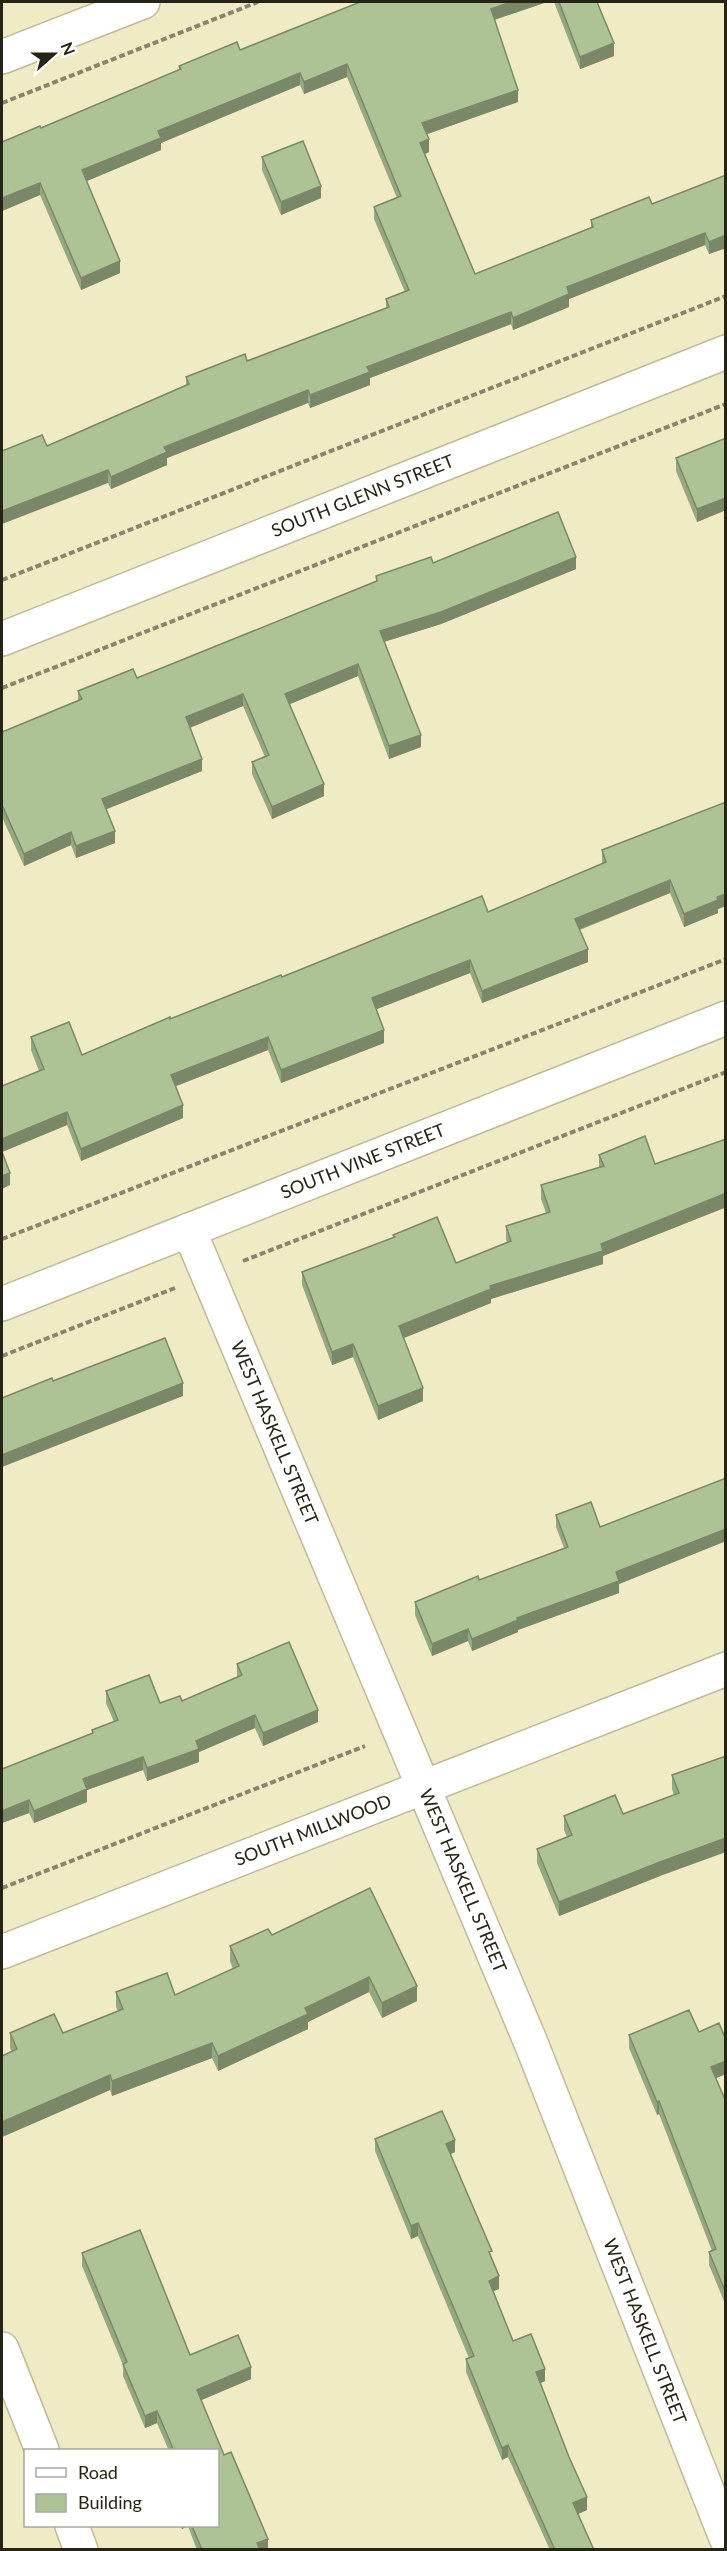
<svg xmlns="http://www.w3.org/2000/svg" width="727" height="2551" font-family="Lato,sans-serif">
<style>
.lines{fill:none;stroke-linecap:round;stroke-linejoin:round}
.street-casing{stroke:#bebb96;stroke-width:36}
.path{stroke:#87856b;stroke-width:4;stroke-dasharray:6 3;stroke-linecap:butt}
.street{stroke:#fff;stroke-width:33}
.wall{fill:#96a880}
.shaded-wall{fill:#7a8868}
.building{fill:#aec395;stroke:#7a8868;stroke-width:1.5}
.labels{text-anchor:middle;stroke-width:4.5;stroke-linejoin:round;paint-order:stroke}
.street-label{font-size:18px;fill:#252416;stroke:#fff}
</style>
<rect width="100%" height="100%" fill="#eeebc5"/>
<g class="lines">
<!-- street casing -->
<g class="street-casing">
<g id="street">
<polyline points="2,57 143,2"/>
<path id="s1" d="M2,639L726,352"/>
<path id="s2" d="M189,1230L531,2043L726,2538"/>
<path id="s3" d="M2,1304L726,1018"/>
<path id="s4" d="M2,1952L726,1669"/>
<polyline points="2,2349 42,2450"/>
<polyline points="72,2526 81,2550"/>
</g>
</g>
<!-- path -->
<g class="path">
<polyline points="2,103 258,2"/>
<polyline points="2,580 726,296"/>
<polyline points="2,688 726,404"/>
<polyline points="2,1239 726,959"/>
<polyline points="243,1261 726,1072"/>
<polyline points="2,1356 175,1288"/>
<polyline points="2,1888 365,1746"/>
</g>
<!-- street -->
<use href="#street" class="street"/>
</g>
<!-- wall -->
<g class="wall">
<polygon points="360,2 547,2 494,20 518,102 427,134 429,152 425,154 475,274 591,228 591,220 652,204 726,175 726,248 709,254 705,245 569,299 569,307 513,330 511,324 370,378 370,385 310,408 308,403 167,458 167,465 111,489 108,483 47,446 186,385 186,377 247,361 386,308 386,299 405,292 374,219 374,207 397,198 347,77 304,94 300,85 161,143 161,150 87,181 120,273 81,290 40,195 2,211 2,142 41,128 179,70 179,66 240,50"/>
<polygon points="554,2 597,2 614,56 580,69"/>
<polygon points="262,157 321,198 281,215 262,170"/>
<polygon points="726,438 726,510 697,522 676,471 676,458"/>
<polygon points="433,563 576,569 441,624 384,642 421,747 389,759 358,676 290,704 324,796 272,819 252,774 252,762 265,757 243,706 190,728 202,771 106,809 115,843 76,858 71,845 24,866 2,817 2,732 78,701 78,691 137,678 376,581 376,576"/>
<polygon points="726,802 726,906 718,909 718,913 684,927 670,893 580,930 588,962 482,1003 470,973 376,1009 384,1043 281,1083 268,1050 176,1086 183,1118 81,1161 67,1125 2,1152 39,1071 31,1050 31,1037 82,1055 170,1019 282,977 488,912 602,864 602,850"/>
<polygon points="726,1139 726,1212 724,1208 603,1256 603,1264 491,1299 491,1303 403,1338 423,1401 378,1420 353,1357 332,1365 302,1285 302,1272 393,1238 393,1235 456,1263 507,1243 506,1239 506,1226 546,1213 541,1199 541,1185 599,1167 599,1155 655,1164"/>
<polygon points="726,1478 726,1541 619,1584 619,1593 518,1630 518,1632 472,1651 468,1641 432,1656 415,1615 415,1602 479,1580 564,1548 556,1527 556,1515 600,1527"/>
<polygon points="237,1664 318,1722 263,1746 255,1728 199,1752 199,1762 147,1781 143,1770 87,1790 87,1802 34,1823 29,1813 2,1823 2,1769 92,1733 92,1730 114,1722 106,1703 106,1691 160,1703 182,1701 237,1677"/>
<polygon points="726,1756 660,1876 559,1916 537,1863 537,1849 567,1837 564,1830 564,1816 623,1814 674,1795 672,1789 672,1775"/>
<polygon points="370,1888 417,2001 382,2018 369,1992 308,2022 308,2029 218,2071 212,2058 112,2096 110,2090 2,2137 2,2056 12,2052 10,2048 10,2033 63,2033 118,2011 116,2007 116,1992 175,1995 233,1969 230,1961 230,1946 272,1935"/>
<polygon points="699,2032 726,2040 726,2074 716,2078 726,2102 726,2306 709,2265 709,2252 712,2251 659,2114 657,2115 629,2048 629,2035"/>
<polygon points="375,2139 455,2152 451,2154 492,2259 499,2289 493,2291 513,2341 545,2381 540,2383 587,2510 578,2514 594,2550 550,2550 508,2457 502,2460 466,2372 466,2359 469,2358 418,2236 411,2239 375,2151"/>
<polygon points="82,2253 190,2355 251,2379 201,2400 224,2455 268,2550 197,2550 188,2526 182,2529 180,2526 218,2526 218,2451 169,2451 157,2423 145,2428 123,2376 123,2365 82,2266"/>
</g>
<!-- shaded-wall -->
<g class="shaded-wall">
<polygon points="511,2 547,2 491,21 491,9"/>
<polygon points="614,43 614,56 580,69 580,57"/>
<polygon points="347,64 347,77 304,94 304,82"/>
<polygon points="300,73 300,85 161,143 161,150 82,183 82,170 158,131"/>
<polygon points="518,90 518,102 422,136 422,123"/>
<polygon points="429,139 429,152 420,156 420,143"/>
<polygon points="40,183 40,195 2,211 2,198"/>
<polygon points="321,186 321,198 281,215 281,202"/>
<polygon points="705,233 705,245 569,299 569,307 513,330 513,318 567,287"/>
<polygon points="726,235 726,248 709,254 709,242"/>
<polygon points="120,261 120,273 81,290 81,278"/>
<polygon points="511,312 511,324 370,378 370,385 310,408 310,395 367,367"/>
<polygon points="308,390 308,403 167,458 167,465 111,489 111,477 164,447"/>
<polygon points="108,470 108,483 2,524 2,511"/>
<polygon points="726,498 726,510 697,522 697,509"/>
<polygon points="576,557 576,569 441,624 380,643 380,631"/>
<polygon points="358,664 358,676 285,706 285,694"/>
<polygon points="243,694 243,706 186,729 186,717"/>
<polygon points="421,735 421,747 389,759 389,746"/>
<polygon points="202,759 202,771 102,811 102,799"/>
<polygon points="324,784 324,796 272,819 272,807"/>
<polygon points="115,831 115,843 76,858 76,846"/>
<polygon points="71,832 71,845 24,866 24,854"/>
<polygon points="670,880 670,893 575,931 575,919"/>
<polygon points="726,894 726,906 718,909 718,913 684,927 684,914"/>
<polygon points="588,949 588,962 482,1003 482,991"/>
<polygon points="470,960 470,973 372,1011 372,998"/>
<polygon points="384,1030 384,1043 281,1083 281,1070"/>
<polygon points="268,1037 268,1050 171,1088 171,1075"/>
<polygon points="183,1105 183,1118 81,1161 81,1149"/>
<polygon points="67,1112 67,1125 2,1152 2,1139"/>
<polygon points="10,1173 10,1185 2,1189 2,1176"/>
<polygon points="724,1194 724,1208 603,1256 603,1264 491,1299 491,1303 399,1340 399,1326 490,1286 601,1244"/>
<polygon points="353,1344 353,1357 332,1365 332,1352"/>
<polygon points="183,1383 183,1396 2,1467 2,1455"/>
<polygon points="423,1388 423,1401 378,1420 378,1406"/>
<polygon points="726,1529 726,1541 619,1584 619,1593 518,1630 518,1632 472,1651 472,1639 616,1572"/>
<polygon points="468,1629 468,1641 432,1656 432,1644"/>
<polygon points="318,1710 318,1722 263,1746 263,1733"/>
<polygon points="255,1715 255,1728 199,1752 199,1762 147,1781 147,1768 196,1741"/>
<polygon points="143,1757 143,1770 87,1790 87,1802 34,1823 34,1811 83,1779"/>
<polygon points="29,1800 29,1813 2,1823 2,1811"/>
<polygon points="726,1838 726,1852 660,1876 559,1916 559,1902 660,1862"/>
<polygon points="369,1977 369,1992 308,2022 308,2029 218,2071 218,2056 305,2008"/>
<polygon points="417,1986 417,2001 382,2018 382,2003"/>
<polygon points="212,2043 212,2058 112,2096 112,2081"/>
<polygon points="726,2061 726,2074 711,2080 711,2067"/>
<polygon points="110,2075 110,2090 2,2137 2,2122"/>
<polygon points="659,2101 659,2114 657,2115 657,2102"/>
<polygon points="455,2140 455,2152 446,2156 446,2144"/>
<polygon points="418,2223 418,2236 411,2239 411,2226"/>
<polygon points="499,2276 499,2289 489,2293 489,2281"/>
<polygon points="251,2367 251,2379 197,2402 197,2390"/>
<polygon points="545,2369 545,2381 536,2385 536,2372"/>
<polygon points="157,2411 157,2423 145,2428 145,2416"/>
<polygon points="508,2445 508,2457 502,2460 502,2448"/>
<polygon points="587,2497 587,2510 573,2516 573,2503"/>
<polygon points="182,2526 188,2526 182,2529"/>
<polygon points="268,2539 268,2550 257,2550 257,2543"/>
</g>
<!-- building -->
<g class="building">
<polygon points="360,2 511,2 491,9 518,90 422,123 429,139 420,143 475,274 593,227 591,220 649,197 652,204 726,175 726,235 709,242 705,233 567,287 569,294 513,318 511,312 367,367 370,372 310,395 308,390 164,447 167,452 111,477 108,470 2,511 2,451 42,435 47,446 189,384 186,377 245,354 247,361 389,307 386,299 409,290 374,207 401,196 347,64 304,82 300,73 158,131 161,138 82,170 120,261 81,278 40,183 2,198 2,142 40,126 41,128 181,69 179,66 237,42 240,50"/>
<polygon points="559,2 597,2 614,43 580,57"/>
<polygon points="303,141 321,186 281,202 262,157"/>
<polygon points="726,438 726,498 697,509 676,458"/>
<polygon points="558,512 576,557 441,612 380,631 421,735 389,746 358,664 285,694 324,784 272,807 252,762 269,755 243,694 186,717 202,759 102,799 115,831 76,846 71,832 24,854 2,805 2,732 82,699 78,691 133,669 137,678 377,581 376,576 431,557 433,563"/>
<polygon points="726,802 726,894 717,897 718,900 684,914 670,880 575,919 588,949 482,991 470,960 372,998 384,1030 281,1070 268,1037 171,1075 183,1105 81,1149 67,1112 2,1139 2,1086 44,1069 31,1037 69,1022 82,1055 170,1017 170,1019 281,975 282,977 482,896 488,912 606,862 602,850"/>
<polygon points="645,1136 655,1164 726,1139 726,1198 724,1194 601,1244 603,1251 490,1286 491,1289 399,1326 423,1388 378,1406 353,1344 332,1352 302,1272 395,1237 393,1235 437,1217 456,1263 511,1241 506,1226 550,1212 541,1185 604,1166 599,1155"/>
<polygon points="2,1152 10,1173 2,1176"/>
<polygon points="165,1338 183,1383 2,1455 2,1398 52,1378 53,1381"/>
<polygon points="726,1478 726,1529 616,1572 619,1581 517,1618 518,1620 472,1639 468,1629 432,1644 415,1602 478,1576 479,1580 568,1547 556,1515 591,1502 600,1527"/>
<polygon points="289,1642 318,1710 263,1733 255,1715 196,1741 199,1749 147,1768 143,1757 83,1779 87,1789 34,1811 29,1800 2,1811 2,1769 93,1733 92,1730 118,1720 106,1691 149,1675 160,1703 180,1696 182,1701 242,1675 237,1664"/>
<polygon points="726,1756 726,1838 660,1862 559,1902 537,1849 572,1835 564,1816 615,1795 623,1814 679,1793 672,1775"/>
<polygon points="370,1888 417,1986 382,2003 369,1977 305,2008 308,2014 218,2056 212,2043 112,2081 110,2075 2,2122 2,2056 17,2049 10,2033 54,2014 63,2033 123,2009 116,1992 167,1973 175,1995 239,1966 230,1946 268,1929 272,1935"/>
<polygon points="689,2010 699,2032 719,2023 726,2040 726,2061 711,2067 726,2102 726,2293 709,2252 716,2249 659,2101 657,2102 629,2035"/>
<polygon points="442,2111 455,2140 446,2144 492,2251 489,2252 499,2276 489,2281 513,2341 531,2334 545,2369 536,2372 569,2457 587,2497 573,2503 594,2550 555,2550 508,2445 502,2448 466,2359 474,2356 418,2223 411,2226 375,2139"/>
<polygon points="140,2230 190,2355 238,2335 251,2367 197,2390 224,2455 231,2452 268,2539 257,2543 260,2550 202,2550 192,2526 218,2526 218,2451 174,2451 157,2411 145,2416 123,2364 127,2362 82,2253"/>
</g>
<g class="labels">
<!-- street labels -->
<g class="street-label">
<text dy="6" stroke="none"><textPath href="#s1" startOffset="388">SOUTH GLENN STREET</textPath></text>
<text dy="6" stroke="none"><textPath href="#s3" startOffset="388">SOUTH VINE STREET</textPath></text>
<text dy="6" stroke="none"><textPath href="#s2" startOffset="220">WEST HASKELL STREET</textPath></text>
<text dy="6" stroke="none"><textPath href="#s4" startOffset="334">SOUTH MILLWOOD</textPath></text>
<text dy="6" stroke="none"><textPath href="#s2" startOffset="706">WEST HASKELL STREET</textPath></text>
<text dy="6" stroke="none"><textPath href="#s2" startOffset="1192">WEST HASKELL STREET</textPath></text>
</g>
</g>
<!-- border -->
<rect width="727" height="2551" fill="none" stroke="#252416" stroke-width="6"/>
<!-- legend -->
<rect x="24" y="2449" width="195" height="78" fill="#ffffff" stroke="#a8a7a2" stroke-width="1.5"/>
<rect x="36" y="2468" width="30" height="9" fill="#ffffff" stroke="#a8a7a2" stroke-width="1.5"/>
<text x="78" y="2479" font-size="18" fill="#252416">Road</text>
<rect x="36" y="2494" width="30" height="18" fill="#aec395" stroke="#a8a7a2" stroke-width="1.5"/>
<text x="78" y="2509" font-size="18" fill="#252416">Building</text>
<!-- north arrow -->
<g transform="translate(54 54) rotate(69)" stroke="#ffffff" stroke-width="4.5" paint-order="stroke">
<path d="M0-4.5L10 22L0 15L-10 22Z" fill="#252416"/>
<text y="-9" font-size="16" font-weight="bold" text-anchor="middle" fill="#252416">N</text>
</g>
</svg>
